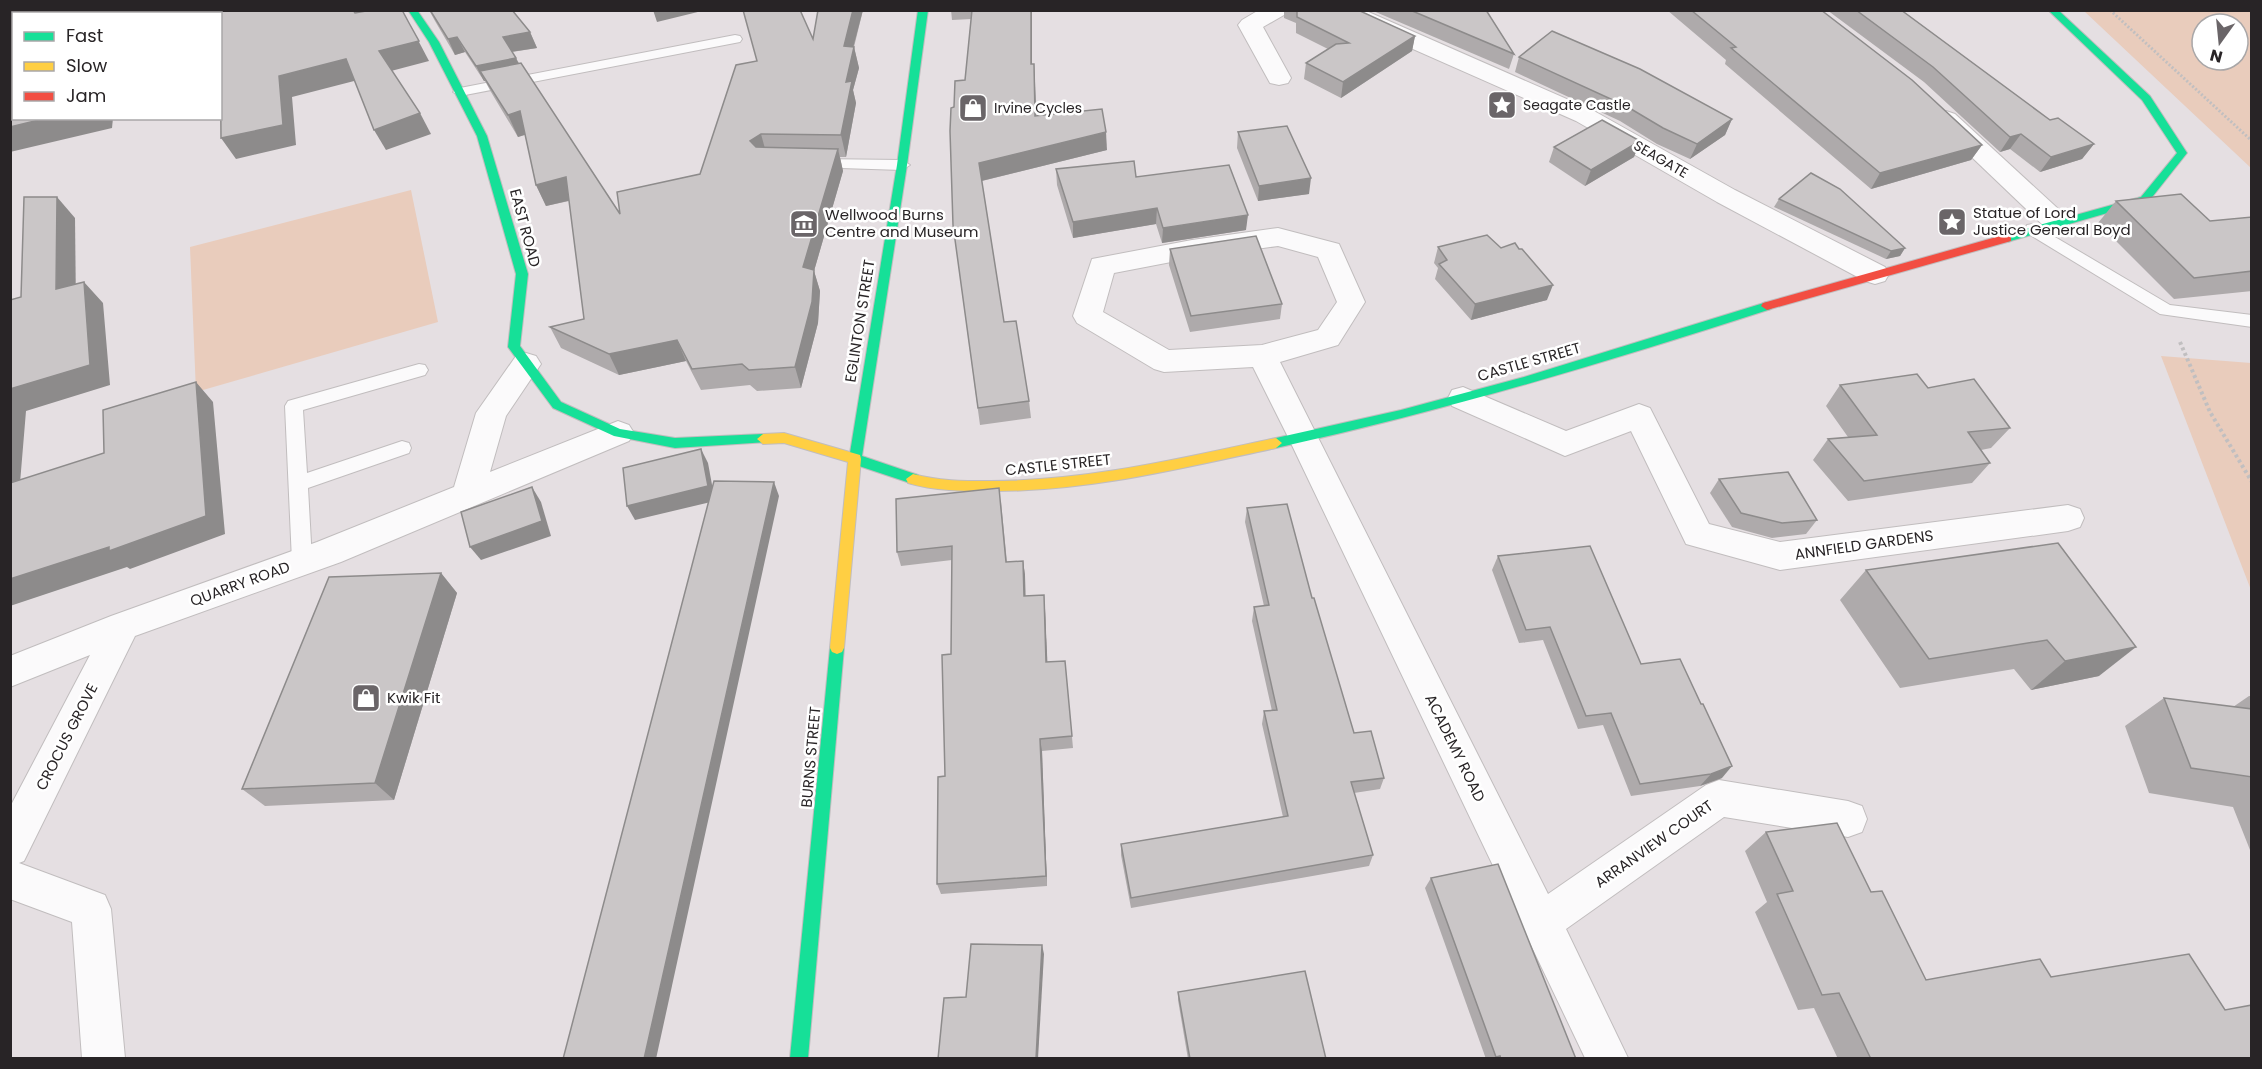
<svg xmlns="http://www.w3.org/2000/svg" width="2262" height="1069" font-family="Poppins,sans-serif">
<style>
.green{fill:#e9ccbc;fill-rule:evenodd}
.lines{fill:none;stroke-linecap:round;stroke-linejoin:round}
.lane-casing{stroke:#c1bdbe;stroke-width:2}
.street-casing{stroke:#c1bdbe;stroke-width:2}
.fast-casing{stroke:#c1bdbe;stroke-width:2}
.slow-casing{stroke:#c1bdbe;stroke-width:2}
.jam-casing{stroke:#c1bdbe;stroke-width:2}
.path-far1{stroke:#c1bfc0;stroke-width:3;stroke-dasharray:2 2;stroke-linecap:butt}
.path{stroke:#c1bfc0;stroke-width:4;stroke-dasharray:3 3;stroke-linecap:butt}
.lane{fill:#fbfafb;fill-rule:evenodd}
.street{fill:#fbfafb;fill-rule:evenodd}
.fast{fill:#16e098;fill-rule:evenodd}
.slow{fill:#ffcf43;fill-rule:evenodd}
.jam{fill:#f24e42;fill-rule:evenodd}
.wall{fill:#aeaaab}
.shaded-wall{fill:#8d8b8b}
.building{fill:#cac6c7;stroke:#8d8b8b;stroke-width:1.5}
.labels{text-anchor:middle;stroke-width:5;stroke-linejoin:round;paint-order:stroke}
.far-poi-label{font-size:14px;fill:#282426;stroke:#fff;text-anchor:start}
.far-street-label{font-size:14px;fill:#282426;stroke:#fff}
.poi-label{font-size:15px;fill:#282426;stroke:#fff;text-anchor:start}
.street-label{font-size:15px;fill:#282426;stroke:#fff}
</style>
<rect width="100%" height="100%" fill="#e5dfe2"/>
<!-- green -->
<g class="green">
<path d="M2084,11H2251V168ZM2202,24H2238V60H2202Z"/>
<polygon points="411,190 438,322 196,392 190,247"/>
<polygon points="2161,356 2251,363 2251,590"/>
</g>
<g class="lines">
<!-- lane casing -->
<g class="lane-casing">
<g id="lane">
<polygon points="61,10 75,10 74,14 60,14"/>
<polygon points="145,10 168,10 164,14 142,14"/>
<polygon points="735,35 740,36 742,39 740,42 460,96 453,92 460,88"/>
<polygon points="815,159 902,160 910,165 902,170 810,167 807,164"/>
<polygon points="2033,224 2170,305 2252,315 2252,327 2160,314 2027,233 2025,229 2027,225"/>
<polygon points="419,364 425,365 428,370 425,375 303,410 307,473 402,441 409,443 411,448 409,453 308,488 312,561 309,567 302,569 295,567 292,561 285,406 288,401"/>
</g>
</g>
<!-- street casing -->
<g class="street-casing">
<g id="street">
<polygon points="1259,10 1287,10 1284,15 1263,27 1291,78 1288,83 1279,85 1270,83 1238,25 1242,20"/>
<polygon points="1333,10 1364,10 1594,111 1735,190 1885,267 1889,274 1885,281 1875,284 1865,281 1717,202 1576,121 1336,15"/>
<polygon points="1946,111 1955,114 2067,217 2070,223 2067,229 2057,232 2047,229 1937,124 1934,119 1937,114"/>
<path d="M1278,228L1339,244L1365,302L1338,345L1280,362L1548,894L1706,785L1719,780L1848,801L1862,806L1867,819L1862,832L1848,837L1724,817L1566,929L1628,1058H1585L1288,437L1253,367L1164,372L1154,369L1077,323L1073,316L1092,259L1192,240ZM1278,246L1318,257L1337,302L1318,330L1262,345L1169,350L1103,312L1114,273L1192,258Z"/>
<polygon points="526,353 536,356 541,364 506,416 490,472 618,421 629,425 634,433 629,441 341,562 135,636 24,861 19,863 105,895 111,909 125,1058 82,1058 72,922 10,899 10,807 90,655 10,687 10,656 111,616 317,542 454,487 476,413 516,356"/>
<polygon points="1463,387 1566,431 1639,404 1650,408 1709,524 1780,542 2068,505 2080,509 2084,518 2080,527 2068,531 1780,570 1686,544 1631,431 1565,456 1452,406 1448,398 1452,390"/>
</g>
</g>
<!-- fast casing -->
<g class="fast-casing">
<g id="fast">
<polygon points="408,10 417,10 439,42 487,136 528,274 520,346 561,402 620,429 675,438 763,434 768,436 769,439 768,442 675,448 614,436 553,408 508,347 516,274 477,136 429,42"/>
<polygon points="918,10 928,10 907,165 862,456 918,475 920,479 913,484 850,463 849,459 897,165"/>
<polygon points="2048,10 2058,10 2150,96 2187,153 2149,201 2007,242 2003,241 2003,235 2141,197 2177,153 2142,100"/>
<path d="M1767,302L1771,303L1773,306L1771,309C1608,362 1444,411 1276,448L1270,443L1276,438L1401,410L1524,377Z"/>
<polygon points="837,642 842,644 844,648 808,1058 790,1058 830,648 832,644"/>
</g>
</g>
<!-- slow casing -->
<g class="slow-casing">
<g id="slow">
<polygon points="784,433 860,455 861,459 844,648 842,652 837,654 832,652 830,648 848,462 784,443 763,444 757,439 763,434"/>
<path d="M1276,438L1282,443L1276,448C1182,468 1087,492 990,491C963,491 935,491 908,483L906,479L913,474C938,481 965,481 990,481C1087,481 1182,458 1276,438Z"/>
</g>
</g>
<!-- jam casing -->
<g class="jam-casing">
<polygon id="jam" points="2007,234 2011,235 2011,241 1767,310 1761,306 1763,303"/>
</g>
<!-- path-far1 -->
<polyline class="path-far1" points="2110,10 2252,141"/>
<!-- path -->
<polyline class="path" points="2180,342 2210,412 2252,482"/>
<!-- lane -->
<use href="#lane" class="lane"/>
<!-- street -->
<use href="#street" class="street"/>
<!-- fast -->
<use href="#fast" class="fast"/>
<!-- slow -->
<use href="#slow" class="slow"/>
<!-- jam -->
<use href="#jam" class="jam"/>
</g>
<!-- wall -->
<g class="wall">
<polygon points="429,10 512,10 530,32 537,48 512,52 519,63 620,214 700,174 757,61 813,39 818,10 863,10 854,47 859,68 853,90 856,103 846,157 840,157 843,171 814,271 820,291 818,323 801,388 757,391 750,385 701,390 686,361 619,375 561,348 550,327 584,319 569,201 546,206 536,185 525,135 518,137 491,92 485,81 484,81 465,52 455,55 435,21"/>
<polygon points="951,10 1032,10 1032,64 1034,64 1036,116 1107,150 982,181 1004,322 1029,401 1031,418 980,425 953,225 954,107 965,80 971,19 952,20"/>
<polygon points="1284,10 1358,10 1415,36 1412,51 1341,98 1304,79 1306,63 1328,49 1296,33 1296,23 1284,18"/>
<polygon points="1371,10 1486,10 1514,54 1509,69"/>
<polygon points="1667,10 1821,10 1982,145 1971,160 1871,189 1725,64 1726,60"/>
<polygon points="1827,10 1901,10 2050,120 2094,144 2082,159 2040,172 2010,149 2000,152 1924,82"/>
<polygon points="1519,57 1732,119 1725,135 1690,159 1657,144 1620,121 1515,72"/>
<polygon points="1238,132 1309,194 1258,201 1237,148"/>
<polygon points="1640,141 1634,157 1585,186 1549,162 1554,147"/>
<polygon points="1056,169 1136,177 1246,230 1162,243 1156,224 1073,238 1057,185"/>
<polygon points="1779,199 1905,248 1900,256 1886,259 1774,207"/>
<polygon points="2116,201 2210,221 2252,217 2252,291 2174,299 2098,223"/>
<polygon points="1438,247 1547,300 1471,320 1435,279 1438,268 1434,263"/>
<polygon points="1170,249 1282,304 1280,319 1190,332 1169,265"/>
<polygon points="1840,385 1928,388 2010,428 1991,448 1981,450 1990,463 1972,483 1848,501 1813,460 1828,439 1848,437 1826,406"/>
<polygon points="1719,479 1817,520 1806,534 1772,538 1732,527 1710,493"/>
<polygon points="1001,502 1007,562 1023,561 1025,575 1025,596 1045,609 1047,662 1065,661 1073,748 1042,751 1047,886 941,894 937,884 945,776 951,654 952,560 901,566 897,552"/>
<polygon points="1247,508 1312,598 1354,733 1384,778 1380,789 1354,793 1373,855 1369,866 1131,908 1121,855 1121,844 1283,817 1262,724 1264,711 1272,711 1252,621 1254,607 1264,606 1245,522"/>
<polygon points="2058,543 2099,676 2031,690 2014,669 1900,688 1840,600 1866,570"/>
<polygon points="1498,556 1641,664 1722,778 1700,786 1631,796 1603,725 1578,729 1543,640 1519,643 1492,570"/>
<polygon points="441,573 457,593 394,800 265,806 242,789"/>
<polygon points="2249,696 2252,696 2252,855 2233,807 2149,793 2125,726 2164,698 2233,707"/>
<polygon points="1766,832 1871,892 1926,980 2051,977 2225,1010 2252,1059 1838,1059 1814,1008 1798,1010 1755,912 1767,902 1745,851"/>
<polygon points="1431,878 1576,1059 1486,1059 1425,888"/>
<polygon points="1178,992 1326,1059 1188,1059 1178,1000"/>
</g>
<!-- shaded-wall -->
<g class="shaded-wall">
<polygon points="653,10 706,10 657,22"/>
<polygon points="853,10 863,10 848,67 844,46"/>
<polygon points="1031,10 1032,10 1032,82 1031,64"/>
<polygon points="409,23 429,61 391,71 379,51"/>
<polygon points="530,32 537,48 510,52 503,37"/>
<polygon points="1415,36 1412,51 1341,98 1343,82"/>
<polygon points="457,37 465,52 455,55 448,39"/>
<polygon points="854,47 859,68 853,90 856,103 846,157 841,135 846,82"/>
<polygon points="516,58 523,73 480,71 485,81 484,81 476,66"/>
<polygon points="346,59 358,80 292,97 296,145 236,159 221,138 279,76"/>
<polygon points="1034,64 1035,82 1037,134 1035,116"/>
<polygon points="520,111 530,133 518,137 508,115"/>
<polygon points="420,113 431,134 386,150 374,130"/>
<polygon points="47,118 113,118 112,128 10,152 10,127"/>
<polygon points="1732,119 1725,135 1690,159 1697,144"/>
<polygon points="1106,132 1107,150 981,181 979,163"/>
<polygon points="761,134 767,156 757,163 750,141"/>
<polygon points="2021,134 2010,149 2000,152 2010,137"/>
<polygon points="1640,141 1634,157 1585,186 1591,170"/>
<polygon points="2094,144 2082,159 2040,172 2051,157"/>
<polygon points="1982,145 1971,160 1871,189 1880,173"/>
<polygon points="838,149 843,171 814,271 820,291 818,323 801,388 795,367 803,267"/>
<polygon points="566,177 576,199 546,206 536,185"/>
<polygon points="1311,178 1309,194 1258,201 1259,186"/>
<polygon points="57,197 75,218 76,309 56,289"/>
<polygon points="1157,208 1156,224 1073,238 1073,222"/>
<polygon points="1248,215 1246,230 1162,243 1163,228"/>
<polygon points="1905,248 1900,256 1886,259 1891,251"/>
<polygon points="84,282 103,303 110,385 26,411 18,507 10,501 10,389"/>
<polygon points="1553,285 1547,300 1471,320 1475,304"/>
<polygon points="677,340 686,361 619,375 609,354"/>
<polygon points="196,382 213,402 225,534 130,569 127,567 10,606 10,579"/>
<polygon points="701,449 708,463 715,501 635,520 627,506"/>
<polygon points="774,482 779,496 656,1059 644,1059"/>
<polygon points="532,487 541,502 551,536 481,560 470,547"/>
<polygon points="1023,561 1025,575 1026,609 1024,596"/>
<polygon points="441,573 457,593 394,800 375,783"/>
<polygon points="1044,595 1045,609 1048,675 1046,662"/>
<polygon points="2136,647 2099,676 2031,690 2065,661"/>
<polygon points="1040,739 1042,751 1047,886 1046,876"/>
<polygon points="1732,766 1722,778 1700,786 1711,774"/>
<polygon points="1042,945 1044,954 1038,1059 1036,1059"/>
</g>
<!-- building -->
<g class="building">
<polygon points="171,10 353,10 355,13 372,10 402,10 409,23 419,41 379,51 420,113 374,130 346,59 279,76 283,125 221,138 220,14 157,14"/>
<polygon points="430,10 512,10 530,32 503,37 516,58 476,66 457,37 448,39"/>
<polygon points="743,10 800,10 813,39 818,10 853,10 844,46 854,47 846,82 852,81 841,135 761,134 750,141 756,147 838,149 803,267 814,270 812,302 795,367 749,370 742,364 692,369 677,340 609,354 550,327 584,319 566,177 536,185 520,111 508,115 480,71 521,63 620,214 617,192 700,174 736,65 757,61"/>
<polygon points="972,10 1031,10 1031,64 1034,64 1035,116 1102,109 1106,132 979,163 1004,322 1016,321 1029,401 978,408 953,225 950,131 951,108 954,107 955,81 965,80"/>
<polygon points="1297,10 1358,10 1415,36 1343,82 1306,63 1336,44 1349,43 1297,17"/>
<polygon points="1410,10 1486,10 1514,54"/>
<polygon points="1691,10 1821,10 1912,80 1982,145 1880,173 1731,48 1736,47"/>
<polygon points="1856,10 1901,10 2050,120 2058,118 2094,144 2051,157 2021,134 2010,137 1933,67"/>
<polygon points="1552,31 1640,69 1732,119 1697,144 1663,128 1626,106 1519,57"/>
<polygon points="14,44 14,118 47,118 10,127 10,45"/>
<polygon points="1602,120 1640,141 1591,170 1554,147"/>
<polygon points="1287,126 1311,178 1259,186 1238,132"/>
<polygon points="1134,161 1136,177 1229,165 1248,215 1163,228 1157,208 1073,222 1056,169"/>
<polygon points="1811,173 1840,189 1905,248 1891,251 1779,199"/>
<polygon points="2181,194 2210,221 2252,217 2252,271 2194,278 2116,201"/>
<polygon points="24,197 57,197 56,289 84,282 90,365 10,389 10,300 21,297"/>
<polygon points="1487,235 1501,248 1515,243 1519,249 1522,249 1553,285 1475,304 1439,264 1447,260 1438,247"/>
<polygon points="1256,236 1282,304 1191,316 1170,249"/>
<polygon points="1917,374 1928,388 1974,379 2010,428 1968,432 1990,463 1864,481 1828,439 1877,435 1840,385"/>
<polygon points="196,382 206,516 109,551 109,547 10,579 10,483 104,453 103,410"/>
<polygon points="701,449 708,486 627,506 623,468"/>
<polygon points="1788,472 1817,520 1782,523 1741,513 1719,479"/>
<polygon points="714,481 774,482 644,1059 563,1059"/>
<polygon points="532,487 542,521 470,547 461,512"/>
<polygon points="999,488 1006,562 1023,561 1024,596 1044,595 1046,662 1065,661 1072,736 1040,739 1046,876 937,884 938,777 945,776 942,655 951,654 952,546 897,552 896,499"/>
<polygon points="1287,504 1312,598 1314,598 1354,733 1371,731 1384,778 1351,782 1373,855 1131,898 1121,844 1288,816 1264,711 1277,710 1254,607 1269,605 1247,508"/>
<polygon points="2058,543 2136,647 2065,661 2047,640 1929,659 1866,570"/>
<polygon points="1590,546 1641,664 1680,659 1701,704 1703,704 1732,766 1711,774 1640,784 1611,713 1586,716 1550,627 1526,630 1498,556"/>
<polygon points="441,573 375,783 242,789 329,577"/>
<polygon points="2164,698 2252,709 2252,777 2191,768"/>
<polygon points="1837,823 1871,892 1882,891 1926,980 2040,959 2051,977 2189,954 2225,1010 2252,1005 2252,1059 1871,1059 1839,993 1822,995 1777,894 1793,891 1766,832"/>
<polygon points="1498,864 1576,1059 1501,1059 1500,1056 1496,1057 1431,878"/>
<polygon points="971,944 1042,945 1036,1059 938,1059 944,998 966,997"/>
<polygon points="1305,971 1326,1059 1190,1059 1178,992"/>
</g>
<!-- icons -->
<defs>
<g id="sight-square" transform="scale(1.5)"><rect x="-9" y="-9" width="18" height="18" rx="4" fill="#6a6568" stroke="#fff"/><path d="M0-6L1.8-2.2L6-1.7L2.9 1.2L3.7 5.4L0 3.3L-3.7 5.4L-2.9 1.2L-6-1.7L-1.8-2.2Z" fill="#fff"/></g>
<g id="shop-square" transform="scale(1.5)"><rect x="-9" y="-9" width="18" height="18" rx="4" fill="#6a6568" stroke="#fff"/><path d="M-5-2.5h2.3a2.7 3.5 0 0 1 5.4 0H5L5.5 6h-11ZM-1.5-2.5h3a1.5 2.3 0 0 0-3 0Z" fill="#fff"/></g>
<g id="museum-square" transform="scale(1.5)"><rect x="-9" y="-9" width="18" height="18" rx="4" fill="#6a6568" stroke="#fff"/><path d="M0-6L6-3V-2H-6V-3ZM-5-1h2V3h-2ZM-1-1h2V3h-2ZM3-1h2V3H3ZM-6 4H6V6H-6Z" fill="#fff"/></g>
</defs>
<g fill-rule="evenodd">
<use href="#sight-square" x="1502" y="105"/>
<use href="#shop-square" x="973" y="108"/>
<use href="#sight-square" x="1952" y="222"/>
<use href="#museum-square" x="804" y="224"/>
<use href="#shop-square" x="366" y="698"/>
</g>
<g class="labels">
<!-- far-poi labels -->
<g class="far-poi-label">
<text x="1523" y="110">Seagate Castle</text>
<text x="994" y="113">Irvine Cycles</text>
</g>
<!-- far-street labels -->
<g class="far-street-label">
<text transform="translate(1661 159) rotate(30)" y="5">SEAGATE</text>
</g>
<!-- poi labels -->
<g class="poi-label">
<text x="1973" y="218">Statue of Lord<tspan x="1973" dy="17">Justice General Boyd</tspan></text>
<text x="825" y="220">Wellwood Burns<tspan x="825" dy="17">Centre and Museum</tspan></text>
<text x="387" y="703">Kwik Fit</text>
</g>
<!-- street labels -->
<g class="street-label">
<text transform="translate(525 228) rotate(75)" y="5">EAST ROAD</text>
<text transform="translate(860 321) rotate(-81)" y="5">EGLINTON STREET</text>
<text transform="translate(1529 362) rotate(-16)" y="5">CASTLE STREET</text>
<text transform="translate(1058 465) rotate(-6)" y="5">CASTLE STREET</text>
<text transform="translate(1864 545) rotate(-8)" y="5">ANNFIELD GARDENS</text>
<text transform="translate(240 584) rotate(-20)" y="5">QUARRY ROAD</text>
<text transform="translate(67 737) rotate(-63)" y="5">CROCUS GROVE</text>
<text transform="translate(1455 748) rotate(64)" y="5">ACADEMY ROAD</text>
<text transform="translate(811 757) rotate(-85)" y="5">BURNS STREET</text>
<text transform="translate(1654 844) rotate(-35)" y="5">ARRANVIEW COURT</text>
</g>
</g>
<!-- border -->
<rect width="2262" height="1069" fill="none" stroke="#282426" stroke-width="24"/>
<!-- legend -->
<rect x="12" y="12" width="210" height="108" fill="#ffffff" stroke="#a9a7a8" stroke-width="1.5"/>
<rect x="24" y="32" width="30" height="9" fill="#16e098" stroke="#a9a7a8" stroke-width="1.5"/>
<text x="66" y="42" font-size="18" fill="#282426">Fast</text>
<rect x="24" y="62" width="30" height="9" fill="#ffcf43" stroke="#a9a7a8" stroke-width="1.5"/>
<text x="66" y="72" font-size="18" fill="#282426">Slow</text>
<rect x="24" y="92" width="30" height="9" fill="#f24e42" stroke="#a9a7a8" stroke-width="1.5"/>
<text x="66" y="102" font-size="18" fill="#282426">Jam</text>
<!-- north arrow -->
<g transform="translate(2220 42) rotate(195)"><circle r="28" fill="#ffffff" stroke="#a9a7a8" stroke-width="1.5"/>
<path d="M0-4.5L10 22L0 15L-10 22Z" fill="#6a6568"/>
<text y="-9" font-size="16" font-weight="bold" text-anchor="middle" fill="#282426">N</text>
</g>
</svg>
